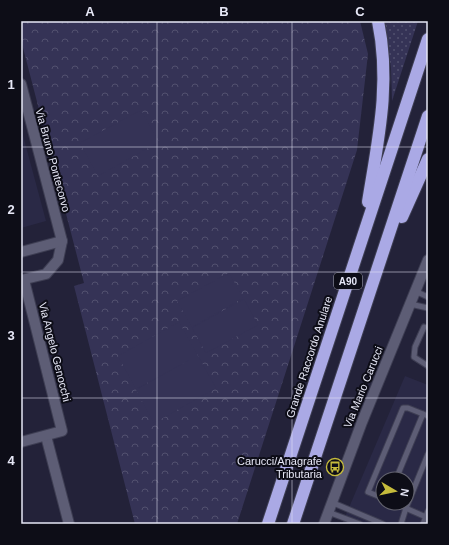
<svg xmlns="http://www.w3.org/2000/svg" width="449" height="545" font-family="Arial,sans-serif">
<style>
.built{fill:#2a2946;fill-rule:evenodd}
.grass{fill:url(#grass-dots)}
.park{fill:url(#park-crowns)}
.garden{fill:#353356}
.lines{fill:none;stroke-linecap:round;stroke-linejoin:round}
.service-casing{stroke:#3e3e53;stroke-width:7}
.minor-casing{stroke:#3e3e53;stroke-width:12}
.motorway-casing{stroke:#3e3e53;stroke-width:14}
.service{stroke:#5d5d75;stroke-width:5}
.minor{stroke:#5d5d75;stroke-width:10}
.motorway{stroke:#aaa9e5;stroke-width:12}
.grid{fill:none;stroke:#e6e7f6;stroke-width:1;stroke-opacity:0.55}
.labels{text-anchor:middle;stroke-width:4;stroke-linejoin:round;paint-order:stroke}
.shield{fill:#0d0d17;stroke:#a5a6b3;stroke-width:1}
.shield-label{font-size:10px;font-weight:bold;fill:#e6e7f6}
.street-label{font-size:11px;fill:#e6e7f6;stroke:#0d0d17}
.poi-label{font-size:11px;fill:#e6e7f6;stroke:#0d0d17;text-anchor:end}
.neatline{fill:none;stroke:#e6e7f6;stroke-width:1.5}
.grid-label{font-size:13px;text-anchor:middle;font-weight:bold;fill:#e6e7f6}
</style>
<defs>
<pattern id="grass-dots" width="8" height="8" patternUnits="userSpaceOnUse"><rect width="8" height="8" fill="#353356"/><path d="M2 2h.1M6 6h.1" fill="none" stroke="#52516f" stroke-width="1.8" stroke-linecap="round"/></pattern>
<pattern id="park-crowns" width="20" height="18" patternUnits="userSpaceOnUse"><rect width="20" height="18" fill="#353356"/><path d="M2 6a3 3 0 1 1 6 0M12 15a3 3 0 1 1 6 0" fill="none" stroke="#52516f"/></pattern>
</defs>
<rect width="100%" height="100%" fill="#232239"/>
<!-- built -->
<g class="built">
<polygon points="21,128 46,221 21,228"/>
<path d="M405,376L428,385V524H342ZM383,479H407V503H383Z"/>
</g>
<!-- grass -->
<polygon class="grass" points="384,21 418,21 392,101 391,68"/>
<!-- park -->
<polygon class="park" points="21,21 360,21 368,54 357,150 237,524 135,524 74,286 84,283 21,40"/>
<!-- garden -->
<g class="garden">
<polygon points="141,110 159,142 98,176 80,143"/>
<polygon points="229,273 243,298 192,327 177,301"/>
<polygon points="244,299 258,325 206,353 192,328"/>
<polygon points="179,322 216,388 154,423 136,390 191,359 136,389 118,356"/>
</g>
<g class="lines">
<!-- service casing -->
<g class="service-casing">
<g id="service">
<polyline points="415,291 428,297"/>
<polyline points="410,304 428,308"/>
<polyline points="424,327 415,347 414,357 428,366"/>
<polyline points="396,479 423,414"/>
<polyline points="383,498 368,492 403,408 408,408 428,416"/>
<polyline points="331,502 383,524"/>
<polyline points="394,503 426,517"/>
<polyline points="328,512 360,524"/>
<polyline points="401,524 406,508 428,454"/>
<polyline points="423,524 428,511"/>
</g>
</g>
<!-- minor casing -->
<g class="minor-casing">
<g id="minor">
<polyline points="21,84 62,241 58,260 46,274 21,280"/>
<polyline points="21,252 62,241"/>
<polyline points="46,436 69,524"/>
<polyline points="21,442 62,431 24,280"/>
<polyline points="324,524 362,422 428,260"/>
</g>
</g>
<!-- motorway casing -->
<g class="motorway-casing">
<g id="motorway">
<path d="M368,202C378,140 391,84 378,21"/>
<polyline points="402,217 428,159"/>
<polyline points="268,524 428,39"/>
<polyline points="293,524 428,116"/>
</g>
</g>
<!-- service -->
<use href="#service" class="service"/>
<!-- minor -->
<use href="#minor" class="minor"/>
<!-- motorway -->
<use href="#motorway" class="motorway"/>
</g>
<!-- grid -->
<path class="grid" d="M157,21V524M292,21V524M21,147H428M21,272H428M21,398H428"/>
<!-- icons -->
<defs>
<g id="bus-ring" transform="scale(0.9)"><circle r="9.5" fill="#0d0d17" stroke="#c6bc3c" stroke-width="1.5"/><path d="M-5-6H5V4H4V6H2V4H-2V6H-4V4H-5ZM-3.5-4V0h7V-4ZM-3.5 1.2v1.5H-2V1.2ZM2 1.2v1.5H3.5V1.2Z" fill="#c6bc3c"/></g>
</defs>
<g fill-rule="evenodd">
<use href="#bus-ring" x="335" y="467"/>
</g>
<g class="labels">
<!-- shield labels -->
<rect class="shield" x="334" y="273" width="28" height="16" rx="3"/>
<g class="shield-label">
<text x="348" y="285">A90</text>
</g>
<!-- street labels -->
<g class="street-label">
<text transform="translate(53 160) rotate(75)" y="4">Via Bruno Pontecorvo</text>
<text transform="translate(55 352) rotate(76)" y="4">Via Angelo Genocchi</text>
<text transform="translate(309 357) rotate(-72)" y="4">Grande Raccordo Anulare</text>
<text transform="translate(363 387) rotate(-68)" y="4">Via Mario Carucci</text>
</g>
<!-- poi labels -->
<g class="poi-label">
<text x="322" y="465">Carucci/Anagrafe<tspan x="322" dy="13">Tributaria</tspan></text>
</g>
</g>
<!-- border -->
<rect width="449" height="545" fill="none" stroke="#0d0d17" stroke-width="44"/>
<!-- north arrow -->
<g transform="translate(395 491) rotate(99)"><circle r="19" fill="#0d0d17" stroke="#646470"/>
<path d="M0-3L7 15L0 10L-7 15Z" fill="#c6bc3c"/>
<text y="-6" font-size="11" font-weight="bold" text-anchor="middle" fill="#e6e7f6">N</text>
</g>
<rect x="22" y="22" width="405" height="501" class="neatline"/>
<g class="grid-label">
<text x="90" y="16">A</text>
<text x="224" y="16">B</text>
<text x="360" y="16">C</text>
<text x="11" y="89">1</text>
<text x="11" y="214">2</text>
<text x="11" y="340">3</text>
<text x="11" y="465">4</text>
</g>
</svg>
